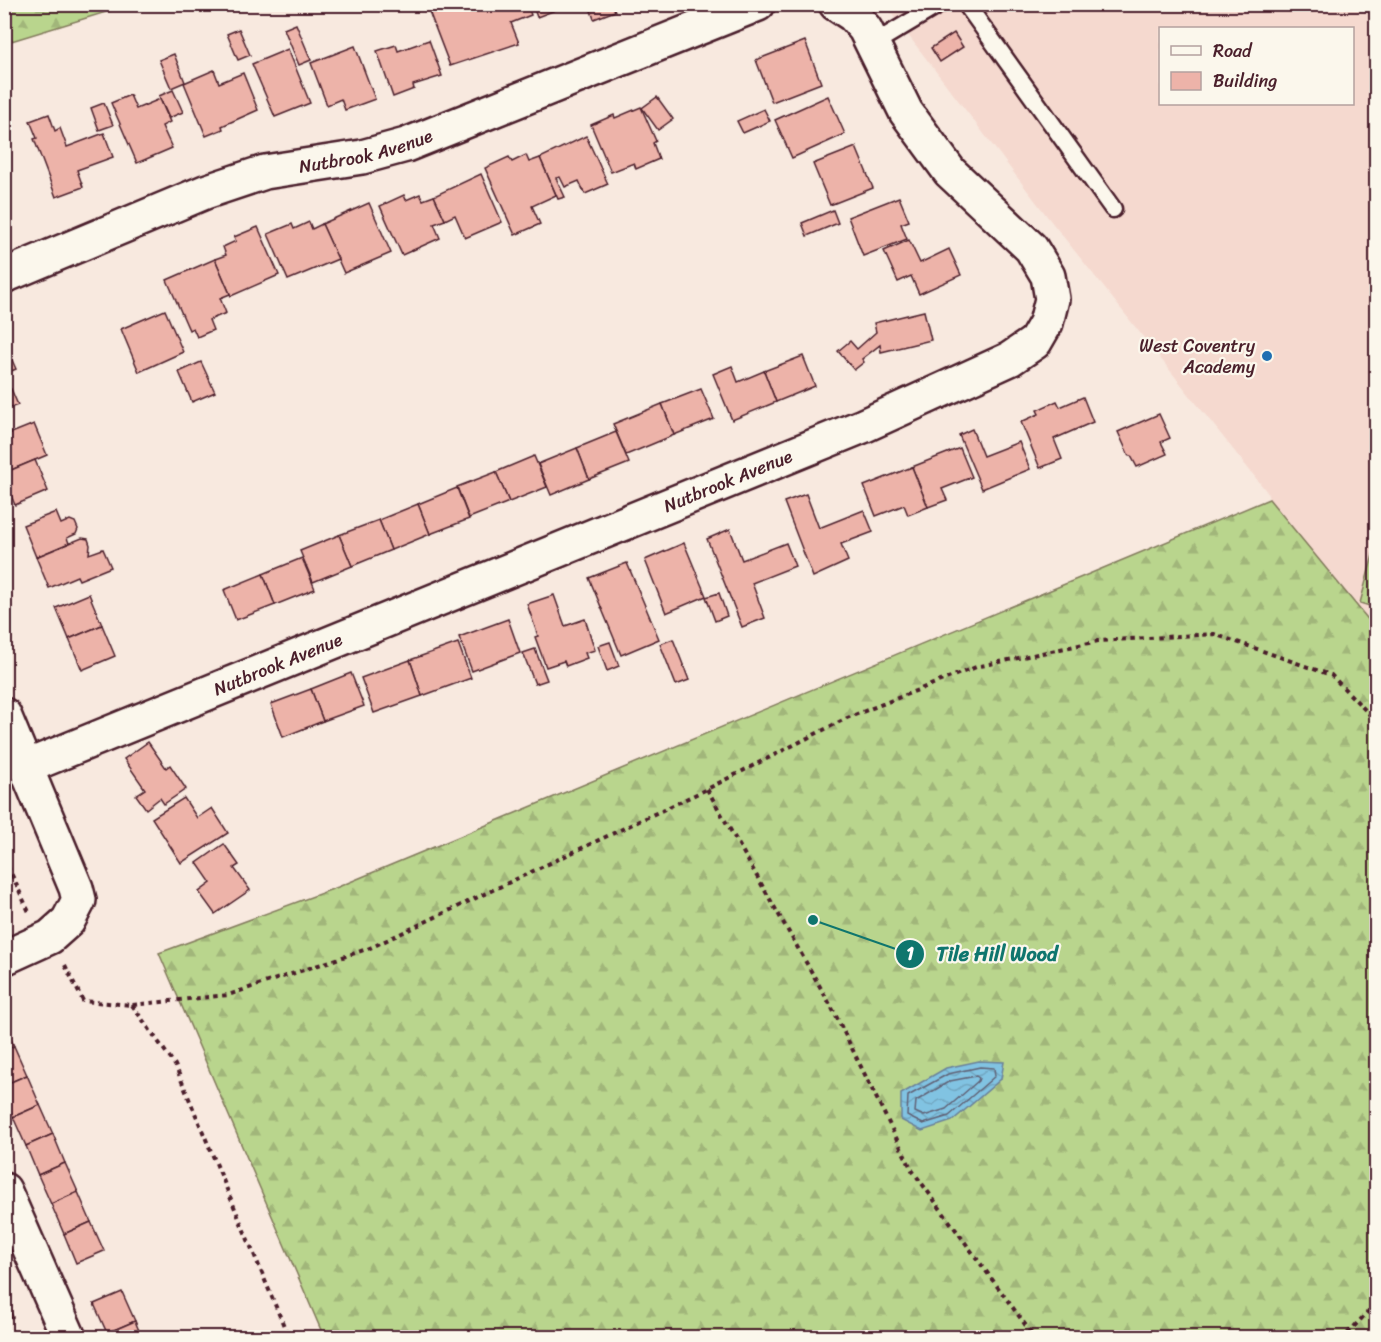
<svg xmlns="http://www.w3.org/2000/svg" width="1381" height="1342" font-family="Sriracha,sans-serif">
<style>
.built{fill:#f5d9cf;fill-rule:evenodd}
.grass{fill:#b9d58d;stroke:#827a5c;stroke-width:1.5}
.forest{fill:url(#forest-firs);stroke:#827a5c;stroke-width:1.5}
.water{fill:url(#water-waves);stroke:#6b8199;stroke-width:1.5}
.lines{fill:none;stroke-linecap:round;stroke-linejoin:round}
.shore{stroke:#606174;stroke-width:1.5}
.building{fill:#edb3a9;stroke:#4a1f2b;stroke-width:1.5}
.lane-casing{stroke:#4a1f2b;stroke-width:21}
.street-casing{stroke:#4a1f2b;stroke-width:38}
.path{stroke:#4a1f2b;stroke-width:4;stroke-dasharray:4.5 4.5;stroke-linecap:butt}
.lane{stroke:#fbf7ec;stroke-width:16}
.street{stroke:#fbf7ec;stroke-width:33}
.poi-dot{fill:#1f6fb2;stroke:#fbf7ec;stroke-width:2}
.labels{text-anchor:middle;stroke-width:4.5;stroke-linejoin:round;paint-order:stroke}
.street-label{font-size:18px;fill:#4a1f2b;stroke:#fbf7ec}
.poi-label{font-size:18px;fill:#4a1f2b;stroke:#fbf7ec;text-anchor:end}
.leader{fill:none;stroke:#0f766e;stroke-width:2}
.callout-dot{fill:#0f766e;stroke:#fbf7ec;stroke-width:2}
.mark-label{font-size:18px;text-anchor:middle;font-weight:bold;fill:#fff}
.callout-label{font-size:20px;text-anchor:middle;font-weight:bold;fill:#0f766e;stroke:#fbf7ec;stroke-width:4.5;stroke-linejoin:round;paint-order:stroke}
</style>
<defs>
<pattern id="forest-firs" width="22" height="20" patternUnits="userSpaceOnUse" patternTransform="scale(1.5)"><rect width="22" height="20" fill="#b9d58d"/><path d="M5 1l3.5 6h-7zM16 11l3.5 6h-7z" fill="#a1b67a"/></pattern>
<pattern id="water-waves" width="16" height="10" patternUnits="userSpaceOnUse" patternTransform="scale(1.5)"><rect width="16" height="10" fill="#81c3e2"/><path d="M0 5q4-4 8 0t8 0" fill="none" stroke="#71a7c2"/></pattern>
</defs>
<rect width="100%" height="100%" fill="#f8e9df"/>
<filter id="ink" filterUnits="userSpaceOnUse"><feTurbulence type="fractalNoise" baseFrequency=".0167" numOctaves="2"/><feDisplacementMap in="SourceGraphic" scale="12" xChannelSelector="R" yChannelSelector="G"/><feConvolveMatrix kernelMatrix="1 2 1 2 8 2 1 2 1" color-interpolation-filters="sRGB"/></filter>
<g filter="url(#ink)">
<!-- built -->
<path class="built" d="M885,5H1376V629L1269,499L1267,492L1050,220ZM1160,28H1352V104H1160Z"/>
<!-- grass -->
<polygon class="grass" points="1376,544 1376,608 1360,603"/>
<!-- forest -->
<g class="forest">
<polygon points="5,4 129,4 129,5 5,43"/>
<polygon points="1269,499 1376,629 1376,1337 324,1337 159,953 338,887"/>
</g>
<!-- water -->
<polygon class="water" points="979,1061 1004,1062 1001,1079 952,1121 922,1131 901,1120 901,1094 946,1068"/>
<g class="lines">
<!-- shore -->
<g class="shore">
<polygon points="980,1067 994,1068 995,1076 949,1116 923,1124 907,1116 908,1096 948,1074"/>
<polygon points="976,1076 979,1078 978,1081 946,1109 924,1116 915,1112 916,1101 950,1081"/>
</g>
</g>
<!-- building -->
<g class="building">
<polygon points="431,4 446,4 449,12 454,10 452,4 527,4 531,15 511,23 519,43 450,66 427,6"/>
<polygon points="532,4 571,4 537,17"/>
<polygon points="579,4 612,4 615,11 594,19 589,5 580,9"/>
<polygon points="296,24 311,60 299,65 284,29"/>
<polygon points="239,29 250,55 238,60 227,34"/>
<polygon points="954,33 963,47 940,62 931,48"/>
<polygon points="429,40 442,76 413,85 414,89 393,97 377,51 396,45 398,51"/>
<polygon points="805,41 821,83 772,102 756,60"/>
<polygon points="355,46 375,99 345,110 341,99 327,105 311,63"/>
<polygon points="288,49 310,103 275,117 252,64"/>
<polygon points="174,54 185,82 171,88 159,60"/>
<polygon points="214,70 219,83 243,73 258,110 222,126 223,129 206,136 184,83"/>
<polygon points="173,90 183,112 169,118 159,96"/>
<polygon points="130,95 136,109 160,99 170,122 162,126 172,148 137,163 111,103"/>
<polygon points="828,96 845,134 792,158 775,120"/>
<polygon points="657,97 673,119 658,130 642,108"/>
<polygon points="104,103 113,125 99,130 91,108"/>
<polygon points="641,107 656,141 653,143 659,159 636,169 634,163 611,172 591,125 614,115 615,118"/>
<polygon points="764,109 770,121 743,133 737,121"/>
<polygon points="49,114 55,131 60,128 67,147 104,133 113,157 77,170 83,187 56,197 34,139 37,138 30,121"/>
<polygon points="586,136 608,184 585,194 579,181 565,187 560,177 556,178 565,197 558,199 540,158"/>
<polygon points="856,147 873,188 830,205 813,164"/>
<polygon points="526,155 529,162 540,158 556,195 532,206 540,224 515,235 485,168 509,157 512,162"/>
<polygon points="481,174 502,222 465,238 455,215 445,220 434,196"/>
<polygon points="420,194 423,200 434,196 445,220 434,224 440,238 402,255 380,206 404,195 406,200"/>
<polygon points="899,197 909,221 901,224 907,239 863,256 848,217"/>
<polygon points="369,203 391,253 344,273 322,224"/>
<polygon points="833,210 838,223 807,236 802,223"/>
<polygon points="309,222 312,229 322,224 338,259 288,280 268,234 292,224 294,229"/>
<polygon points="258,227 279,275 231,296 215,259 226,255 223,247 236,241 234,237"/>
<polygon points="909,240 920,263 949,249 961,275 919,294 911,276 898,282 884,251"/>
<polygon points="215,259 230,294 220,298 226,313 209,320 213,330 197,337 193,328 189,330 167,280"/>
<polygon points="165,310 183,352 139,372 121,329"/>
<polygon points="924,311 931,340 881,352 880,345 862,359 864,362 854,370 838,351 850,341 857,349 876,332 874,323"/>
<polygon points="4,342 16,369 4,374"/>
<polygon points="803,356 815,386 776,402 764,371"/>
<polygon points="201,362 215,392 192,402 179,372"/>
<polygon points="732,366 738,382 764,371 776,402 732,420 713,374"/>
<polygon points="4,385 7,390 11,389 18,405 4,410"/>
<polygon points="701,389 714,419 674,435 662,404"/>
<polygon points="1083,397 1093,422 1054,439 1062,459 1040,468 1021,422 1039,414 1037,410 1057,401 1060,407"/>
<polygon points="662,404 674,435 626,455 613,424"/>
<polygon points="1159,414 1170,438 1161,442 1167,454 1137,467 1131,456 1129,456 1118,432"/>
<polygon points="34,424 47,455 4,473 4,436"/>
<polygon points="972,429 983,456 1019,442 1030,469 982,489 959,435"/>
<polygon points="616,432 629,463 589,479 577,448"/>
<polygon points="577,448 589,479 551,495 538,464"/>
<polygon points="960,448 972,477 942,489 947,500 928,507 912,467"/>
<polygon points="534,456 547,487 509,502 496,472"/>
<polygon points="35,460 48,491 15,505 4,479 4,473"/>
<polygon points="912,467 928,507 908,515 904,505 876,516 864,486"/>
<polygon points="496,472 509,502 469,518 457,487"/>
<polygon points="457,488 469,519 430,534 418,504"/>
<polygon points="806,494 819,528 864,510 873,532 841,544 848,561 813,577 784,502"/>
<polygon points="418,504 430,534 391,550 379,520"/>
<polygon points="56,512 61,524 70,520 75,522 78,529 76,534 67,538 69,543 36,557 23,525"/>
<polygon points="379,520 391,550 352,566 339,535"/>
<polygon points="730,529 742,560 786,543 795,566 752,583 765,618 742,627 707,539"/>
<polygon points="339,535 352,566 313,582 300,551"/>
<polygon points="82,538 88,539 90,545 89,554 103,549 111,567 79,580 77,576 49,588 36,557"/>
<polygon points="684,543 706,596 666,613 645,560"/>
<polygon points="302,558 315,589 275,605 263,574"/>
<polygon points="627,563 659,639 621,655 589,578"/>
<polygon points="263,574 275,605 236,620 224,590"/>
<polygon points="719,593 727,616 715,621 706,597"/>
<polygon points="89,594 102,625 69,639 56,608"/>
<polygon points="554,595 565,626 585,619 595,650 585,653 587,658 566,666 564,661 546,667 535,637 538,636 527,604"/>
<polygon points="508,619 520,653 472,671 459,637"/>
<polygon points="102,625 115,656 82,670 69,639"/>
<polygon points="673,639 689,680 676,685 660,644"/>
<polygon points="610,642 619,666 607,671 598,646"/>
<polygon points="458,643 471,678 422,696 410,660"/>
<polygon points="535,649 547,680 535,684 523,653"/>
<polygon points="410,660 422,696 374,713 361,678"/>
<polygon points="351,673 364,706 323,721 311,689"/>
<polygon points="311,689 323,721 283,737 271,704"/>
<polygon points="148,742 166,768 170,765 186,789 164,804 160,798 146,809 136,795 145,789 124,759"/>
<polygon points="184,798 197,818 212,808 228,833 181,863 152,818"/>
<polygon points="224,844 239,865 234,868 250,890 215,914 199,892 211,883 197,863"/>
<polygon points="4,1023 14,1046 4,1050"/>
<polygon points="14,1046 27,1075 4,1085 4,1050"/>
<polygon points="27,1075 40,1105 13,1117 4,1098 4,1085"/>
<polygon points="40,1105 53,1134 26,1146 13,1117"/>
<polygon points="53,1134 65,1163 38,1175 26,1146"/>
<polygon points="65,1163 78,1192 51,1204 38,1175"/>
<polygon points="78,1192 91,1222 64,1234 51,1204"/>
<polygon points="91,1222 104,1251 76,1263 64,1234"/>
<polygon points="122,1292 135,1321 107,1333 94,1304"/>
<polygon points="4,1297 13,1317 4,1320"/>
<polygon points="135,1321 142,1338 109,1338 107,1333"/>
</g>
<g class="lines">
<!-- lane casing -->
<g class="lane-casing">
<g id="lane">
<polyline points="966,4 1113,209"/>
<polyline points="873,44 940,4"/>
</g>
</g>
<!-- street casing -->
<g class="street-casing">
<g id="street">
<path id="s1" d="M4,276L205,192L265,172L362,157L406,145L758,4"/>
<polyline points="4,715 76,888 79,900 68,921 50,937 4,958"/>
<path id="s2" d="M26,767L863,426L1010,359L1035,342L1046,323L1052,299L1048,276L1031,248L950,172L906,112L865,29L853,15L836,4"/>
<polyline points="4,1190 69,1338"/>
</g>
</g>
<!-- path -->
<g class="path">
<polyline points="707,789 831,1006 912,1170 1035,1338"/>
<polyline points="4,858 29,912"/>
<polyline points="65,965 83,1001 132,1005 228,995 370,948 707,789 847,718 976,667 1098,641 1214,634 1331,675 1376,721"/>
<polyline points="132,1005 175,1065 289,1338"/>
<polyline points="1340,1338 1350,1331 1376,1303"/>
</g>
<!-- lane -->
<use href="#lane" class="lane"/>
<!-- street -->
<use href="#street" class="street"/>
</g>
</g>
<!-- markers -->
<circle class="poi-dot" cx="1267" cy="356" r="6"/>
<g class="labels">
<!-- street labels -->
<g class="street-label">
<text dy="6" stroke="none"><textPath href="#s1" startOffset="384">Nutbrook Avenue</textPath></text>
<text dy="6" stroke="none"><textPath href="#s2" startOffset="758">Nutbrook Avenue</textPath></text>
<text dy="6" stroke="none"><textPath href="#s2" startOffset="272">Nutbrook Avenue</textPath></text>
</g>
<!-- poi labels -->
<g class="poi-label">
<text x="1255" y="352">West Coventry<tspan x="1255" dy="21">Academy</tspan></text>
</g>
</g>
<!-- callouts -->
<path class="leader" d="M813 920L910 954"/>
<g class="callout-dot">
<circle cx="813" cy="920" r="6"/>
<circle cx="910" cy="954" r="15"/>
</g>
<g class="mark-label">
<text x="910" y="960">1</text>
</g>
<g class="callout-label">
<text x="997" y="961">Tile Hill Wood</text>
</g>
<!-- margin -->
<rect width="1381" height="1342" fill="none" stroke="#fbf7ec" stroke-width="24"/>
<rect x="12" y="12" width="1357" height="1318" fill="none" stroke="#4a1f2b" stroke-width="2" filter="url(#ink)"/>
<!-- legend -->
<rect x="1159" y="27" width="195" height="78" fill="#fbf7ec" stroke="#b4a19f" stroke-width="1.5"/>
<rect x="1171" y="46" width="30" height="9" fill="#fbf7ec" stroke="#b4a19f" stroke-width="1.5"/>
<text x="1213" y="57" font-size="18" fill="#4a1f2b">Road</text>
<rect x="1171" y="72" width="30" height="18" fill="#edb3a9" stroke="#b4a19f" stroke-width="1.5"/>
<text x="1213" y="87" font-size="18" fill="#4a1f2b">Building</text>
</svg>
